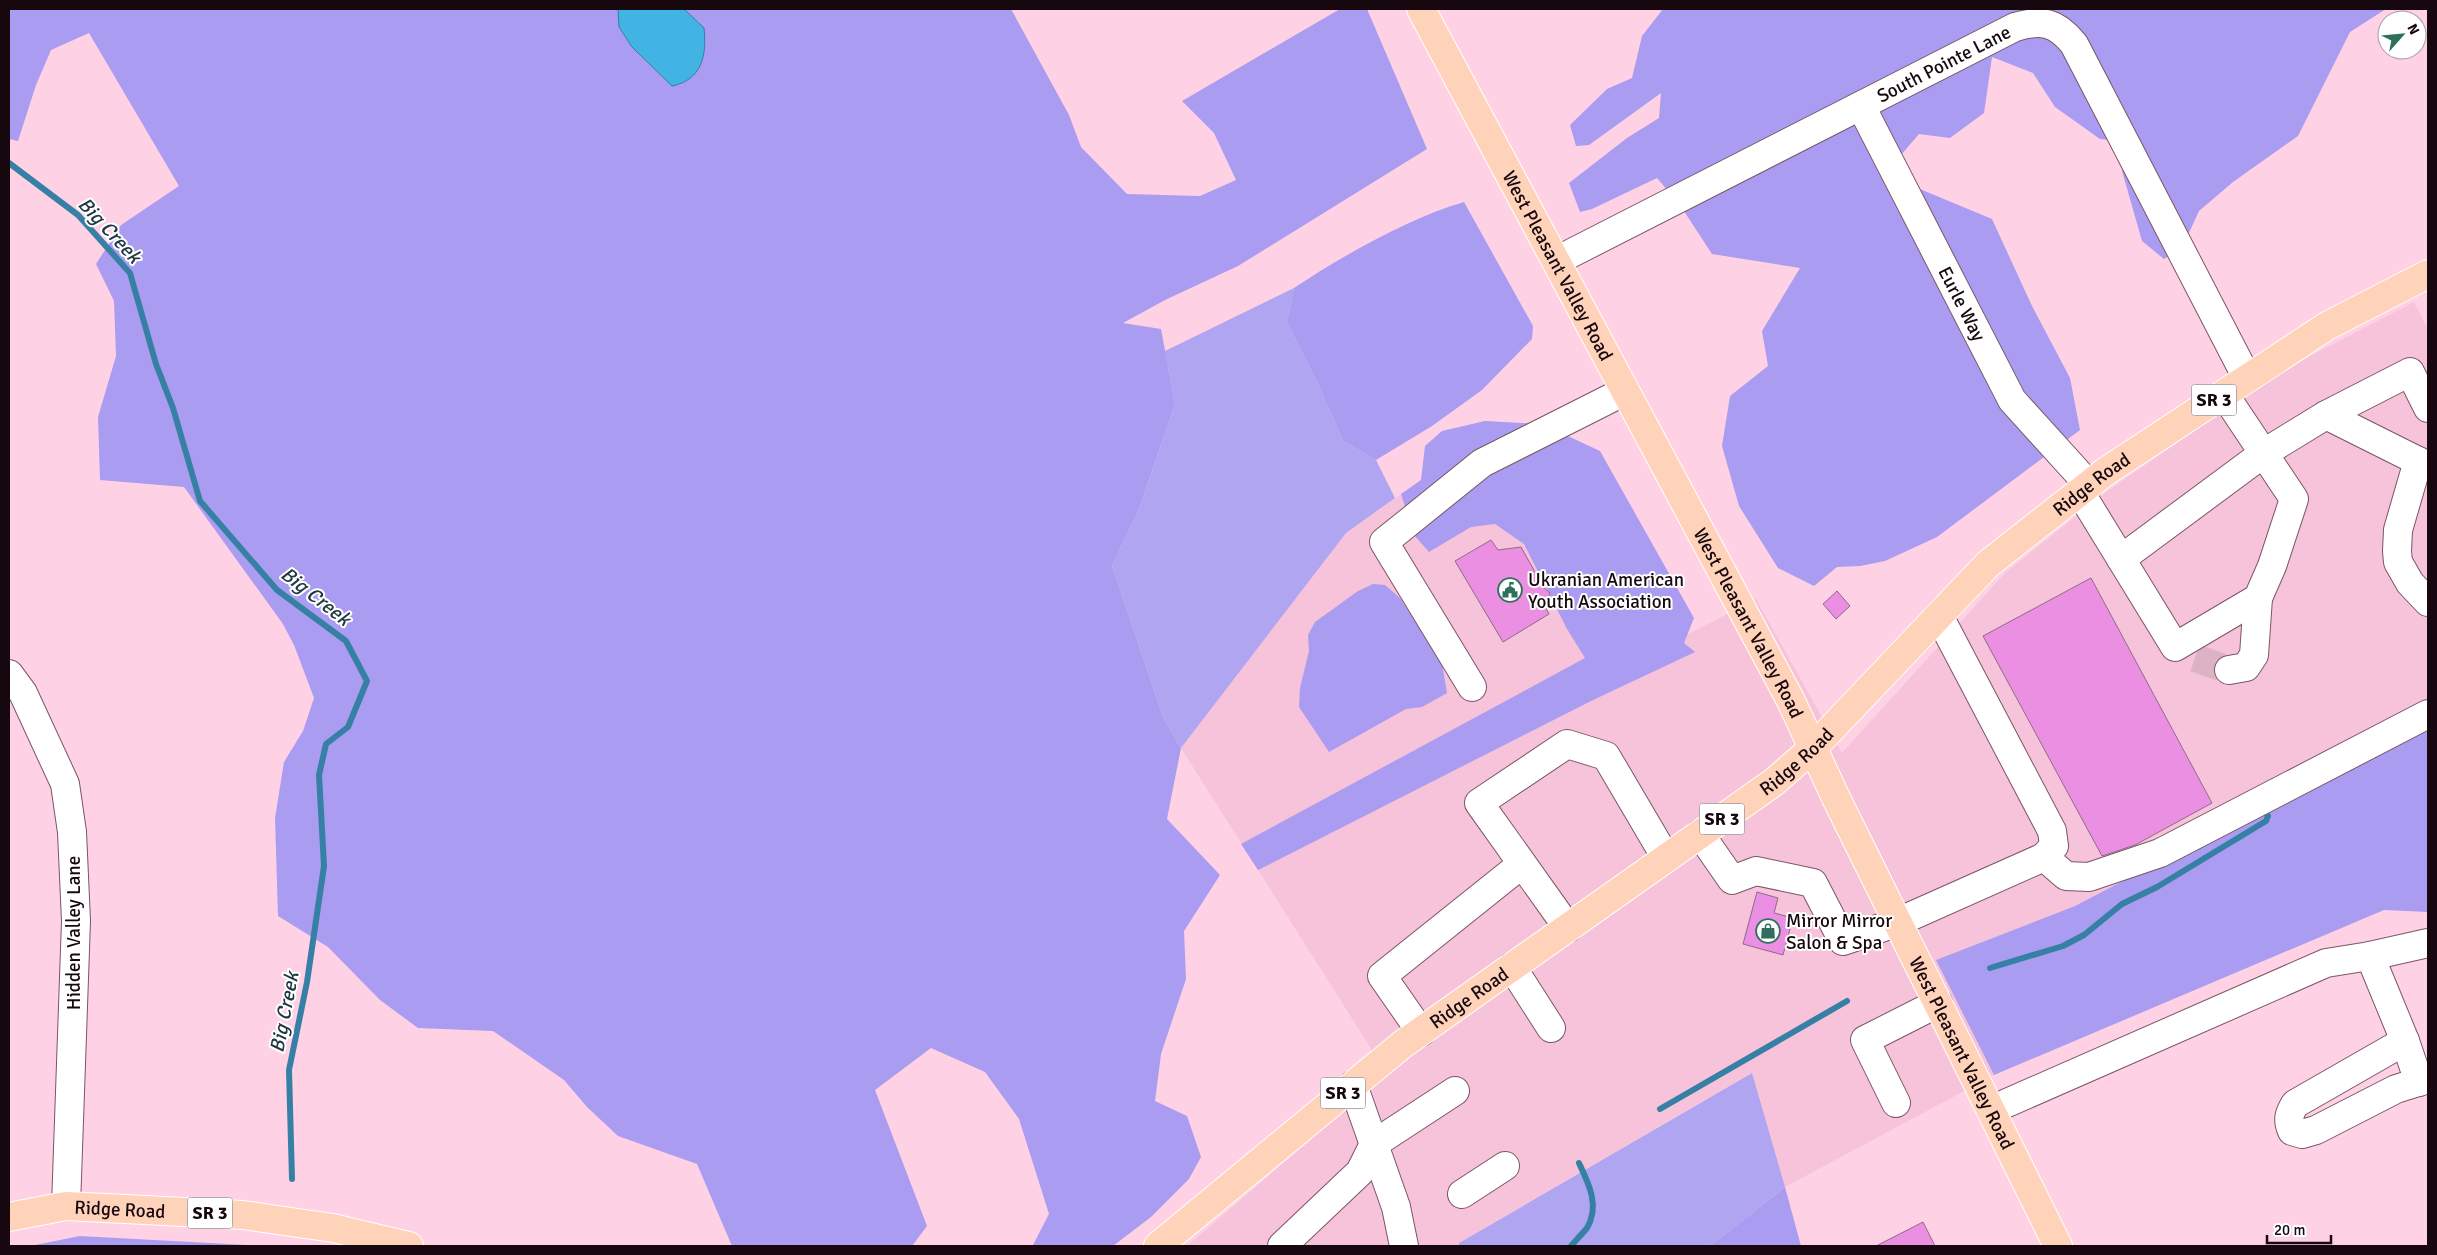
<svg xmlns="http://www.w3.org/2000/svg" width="2437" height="1255" font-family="Signika,sans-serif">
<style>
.built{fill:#f7c3da}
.green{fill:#b0a5f0}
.forest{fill:#a99cf1}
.water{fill:#42b4e4;stroke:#3580a4}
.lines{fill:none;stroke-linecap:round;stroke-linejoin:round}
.stream{stroke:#3580a4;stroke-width:6}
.building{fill:#eb8fe3;stroke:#8b6c87}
.minor-tunnel{stroke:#dcb3c5;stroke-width:28;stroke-dasharray:28 14;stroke-linecap:butt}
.minor-casing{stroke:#7b5566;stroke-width:30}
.major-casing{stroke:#fff;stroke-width:30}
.minor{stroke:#fff;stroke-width:28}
.major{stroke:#ffd3b9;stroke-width:28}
.labels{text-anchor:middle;stroke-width:4;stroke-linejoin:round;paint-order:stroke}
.shield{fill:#fff;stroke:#5c5256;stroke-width:1}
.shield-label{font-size:18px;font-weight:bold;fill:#16080e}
.street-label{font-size:19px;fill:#16080e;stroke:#fff}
.poi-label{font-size:19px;fill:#16080e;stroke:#fff;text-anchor:start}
.water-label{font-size:20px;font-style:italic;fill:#203844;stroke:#fff}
</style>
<rect width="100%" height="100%" fill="#ffd1e5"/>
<!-- built -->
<polygon class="built" points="2414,302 2428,329 2428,722 2075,906 1937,960 1994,1075 1785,1187 1751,1073 1460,1242 1459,1246 1187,1246 1387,1074 1181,748 1346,533 1475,442 1610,675 1756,599 1842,753 2005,573 2109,490 2283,370"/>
<!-- green -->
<g class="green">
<polygon points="1294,288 1287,323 1318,384 1343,441 1376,460 1395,498 1346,533 1181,748 1163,717 1112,566 1139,509 1175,404 1165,351"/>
<polygon points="1752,1073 1785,1187 1710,1246 1459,1246 1459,1243"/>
</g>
<!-- forest -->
<g class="forest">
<polygon points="9,9 1011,9 1069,115 1081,147 1127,194 1200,196 1236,180 1214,133 1182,101 1340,9 1367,9 1427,149 1238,266 1165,300 1123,323 1161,329 1175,404 1139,509 1112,566 1163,717 1181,748 1167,819 1220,875 1184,931 1186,979 1161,1054 1155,1101 1187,1116 1201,1157 1189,1179 1151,1217 1113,1246 1030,1246 1033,1245 1049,1214 1019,1119 985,1072 931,1048 875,1090 927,1226 912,1246 732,1246 697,1164 618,1136 587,1107 564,1080 493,1031 418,1028 380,1000 328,947 278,916 275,818 284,762 303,731 314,698 294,645 283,624 184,487 100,480 98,417 116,356 114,301 96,264 121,225 179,186 89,33 51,50 36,85 18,141 9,139"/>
<polygon points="1663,9 2386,9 2350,32 2298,136 2233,182 2199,211 2182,248 2164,259 2142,241 2122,171 2128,142 2100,139 2055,107 2033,73 1992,57 1984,113 1950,138 1919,134 1901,155 1915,187 1992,219 2032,306 2070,378 2080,430 1937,537 1885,561 1860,566 1837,567 1814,586 1778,568 1739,506 1722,446 1730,396 1768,366 1762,331 1800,268 1712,254 1680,205 1657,178 1592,209 1580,212 1569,183 1627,138 1659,118 1661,93 1589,145 1576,146 1570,125 1607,89 1632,78 1642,36"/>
<path d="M1464,202L1533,326L1532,339L1482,390L1432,426L1376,460L1343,441L1318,384L1287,323L1294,288C1342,256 1409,218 1464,202Z"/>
<polygon points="1485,421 1542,424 1600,451 1694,618 1684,643 1695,652 1591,701 1258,870 1241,844 1585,658 1567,629 1524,544 1495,524 1471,527 1429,552 1414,535 1401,494 1421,480 1425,446 1442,431"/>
<polygon points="1373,584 1385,585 1400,598 1442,664 1447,693 1422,707 1406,709 1329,752 1299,707 1300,688 1309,651 1308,635 1315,622 1358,591"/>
<polygon points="2428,722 2428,912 2384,910 1994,1075 1936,960 2075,906"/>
<polygon points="1785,1187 1801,1246 1710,1246"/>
<polygon points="80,1236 266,1246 30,1246"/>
</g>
<!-- water -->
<path class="water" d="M618,9H684L704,28C707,55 702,80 672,86L632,47L619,27Z"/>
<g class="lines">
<!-- stream -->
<g class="stream">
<polyline points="9,163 78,215 130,273 156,364 173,408 200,501 277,590 346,641 367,681 348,727 326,744 319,775 324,866 307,982 289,1070 292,1179"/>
<polyline points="1990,968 2063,946 2084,935 2122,904 2157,887 2266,821 2268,816 2265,812"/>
<polyline points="1660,1109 1847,1001"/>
<path d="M1571,1246C1576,1240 1582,1234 1587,1228C1600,1206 1589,1184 1579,1163"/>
</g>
</g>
<!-- building -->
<g class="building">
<polygon points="1491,540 1498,550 1521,547 1544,588 1550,593 1547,601 1543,603 1549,614 1503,642 1455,561"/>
<polygon points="2091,578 2212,803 2135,845 2102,856 1983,636"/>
<polygon points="1837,591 1850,606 1836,619 1823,604"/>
<polygon points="1757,892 1778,898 1774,913 1793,918 1783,955 1743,944"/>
<polygon points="1923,1222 1935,1246 1876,1246"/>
</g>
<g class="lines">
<!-- minor-tunnel -->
<polyline class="minor-tunnel" points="2195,658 2229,670"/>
<!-- minor casing -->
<g class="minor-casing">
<g id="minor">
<path id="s1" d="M1861,106L2012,400L2089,485"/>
<path id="s2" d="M1556,261L2015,27C2042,19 2056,22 2074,44L2247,378"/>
<polyline points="2326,415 2428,466"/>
<polyline points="2418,461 2398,530 2397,551 2398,562 2410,583 2428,602"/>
<polyline points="2080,492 2175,647 2258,598 2272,566 2294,499 2224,394"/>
<polyline points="2121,559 2264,453 2326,415 2410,372 2428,408"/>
<polyline points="2229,670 2246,667 2254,655 2258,598"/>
<polyline points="9,674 23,693 65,784 72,832 76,921 66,1206"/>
<polyline points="1472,687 1384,542 1482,463 1625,391"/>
<polyline points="1700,834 1732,880 1756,871 1813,883 1843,941 1898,922 2044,857 2054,846 2052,831 1939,616"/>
<polyline points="2044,857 2066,876 2089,877 2160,853 2428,714"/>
<polyline points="1568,928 1479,803 1567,744 1606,756 1666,858"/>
<polyline points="2370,956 2428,943"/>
<polyline points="1512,967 1551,1028"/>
<polyline points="1421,1032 1382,976 1522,864"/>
<path d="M2405,1041L2295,1104C2289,1114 2287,1120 2292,1131L2302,1134L2316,1130L2396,1089L2428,1079"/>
<polyline points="1353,1085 1396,1207 1404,1246"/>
<polyline points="1896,1103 1865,1040 1938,1003"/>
<polyline points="1991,1110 2326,963 2370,956 2405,1041 2419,1082"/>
<polyline points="1462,1194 1505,1166"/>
<polyline points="1282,1246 1360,1172 1374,1144 1455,1091"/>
</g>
</g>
<!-- major casing -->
<g class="major-casing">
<g id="major">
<path id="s3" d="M1421,9L1791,701L1836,798L2058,1246"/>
<path id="s4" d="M9,1217L66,1206L243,1215L333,1228L409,1246"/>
<path id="s5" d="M1158,1246L1403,1044L1774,782L1813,748L1988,564L2105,472L2327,326L2428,274"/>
</g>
</g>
<!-- minor -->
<use href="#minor" class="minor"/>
<!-- major -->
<use href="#major" class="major"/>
</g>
<!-- icons -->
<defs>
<g id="civic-ring" transform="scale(1.25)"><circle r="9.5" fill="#fff" stroke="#306f5b" stroke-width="1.5"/><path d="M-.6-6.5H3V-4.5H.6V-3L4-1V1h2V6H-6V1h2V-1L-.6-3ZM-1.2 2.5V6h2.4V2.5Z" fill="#306f5b"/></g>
<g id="shop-ring" transform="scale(1.25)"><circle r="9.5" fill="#fff" stroke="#306f5b" stroke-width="1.5"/><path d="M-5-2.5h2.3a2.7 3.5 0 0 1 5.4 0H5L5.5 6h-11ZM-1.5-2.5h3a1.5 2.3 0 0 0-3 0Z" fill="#306f5b"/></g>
</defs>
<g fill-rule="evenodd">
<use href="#civic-ring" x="1510" y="590"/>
<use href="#shop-ring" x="1768" y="931"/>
</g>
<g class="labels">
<!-- shield labels -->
<g class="shield">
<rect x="2191.5" y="384.5" width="45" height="31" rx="4"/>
<rect x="1699.5" y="803.5" width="45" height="31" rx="4"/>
<rect x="1320.5" y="1077.5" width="45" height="31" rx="4"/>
<rect x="187.5" y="1197.5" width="45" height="31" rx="4"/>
</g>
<g class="shield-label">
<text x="2214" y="406">SR 3</text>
<text x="1722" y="825">SR 3</text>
<text x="1343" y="1099">SR 3</text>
<text x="210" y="1219">SR 3</text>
</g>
<!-- street labels -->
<g class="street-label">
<text dy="7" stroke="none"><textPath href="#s2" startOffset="435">South Pointe Lane</textPath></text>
<text dy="7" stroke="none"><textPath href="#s3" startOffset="291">West Pleasant Valley Road</textPath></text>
<text dy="7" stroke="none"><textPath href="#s1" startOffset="222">Eurle Way</textPath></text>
<text dy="7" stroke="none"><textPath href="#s5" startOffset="1208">Ridge Road</textPath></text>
<text dy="7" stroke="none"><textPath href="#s3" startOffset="696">West Pleasant Valley Road</textPath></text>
<text dy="7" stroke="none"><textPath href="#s5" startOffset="802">Ridge Road</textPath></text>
<text transform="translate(73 933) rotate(-90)" y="7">Hidden Valley Lane</text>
<text dy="7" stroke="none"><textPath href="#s5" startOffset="398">Ridge Road</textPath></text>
<text dy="7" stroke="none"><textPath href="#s3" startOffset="1176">West Pleasant Valley Road</textPath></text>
<text dy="7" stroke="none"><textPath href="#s4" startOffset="112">Ridge Road</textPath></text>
</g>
<!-- poi labels -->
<g class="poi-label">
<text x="1528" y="586">Ukranian American<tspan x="1528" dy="22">Youth Association</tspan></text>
<text x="1786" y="927">Mirror Mirror<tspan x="1786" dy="22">Salon &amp; Spa</tspan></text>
</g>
<!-- water labels -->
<g class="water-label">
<text transform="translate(110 230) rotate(47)" y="7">Big Creek</text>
<text transform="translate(316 596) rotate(38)" y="7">Big Creek</text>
<text transform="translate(284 1012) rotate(-79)" y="7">Big Creek</text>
</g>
</g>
<!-- border -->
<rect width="2437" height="1255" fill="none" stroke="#16080e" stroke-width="20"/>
<!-- north arrow -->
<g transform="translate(2402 35) rotate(63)"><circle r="24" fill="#ffffff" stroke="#a29c9f"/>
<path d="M0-4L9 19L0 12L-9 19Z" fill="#306f5b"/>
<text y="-8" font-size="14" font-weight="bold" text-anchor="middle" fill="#16080e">N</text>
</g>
<!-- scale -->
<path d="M2267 1235v8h64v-8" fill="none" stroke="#16080e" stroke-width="2.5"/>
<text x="2274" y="1235" font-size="15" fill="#16080e" stroke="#ffffff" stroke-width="4" paint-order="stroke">20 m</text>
</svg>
